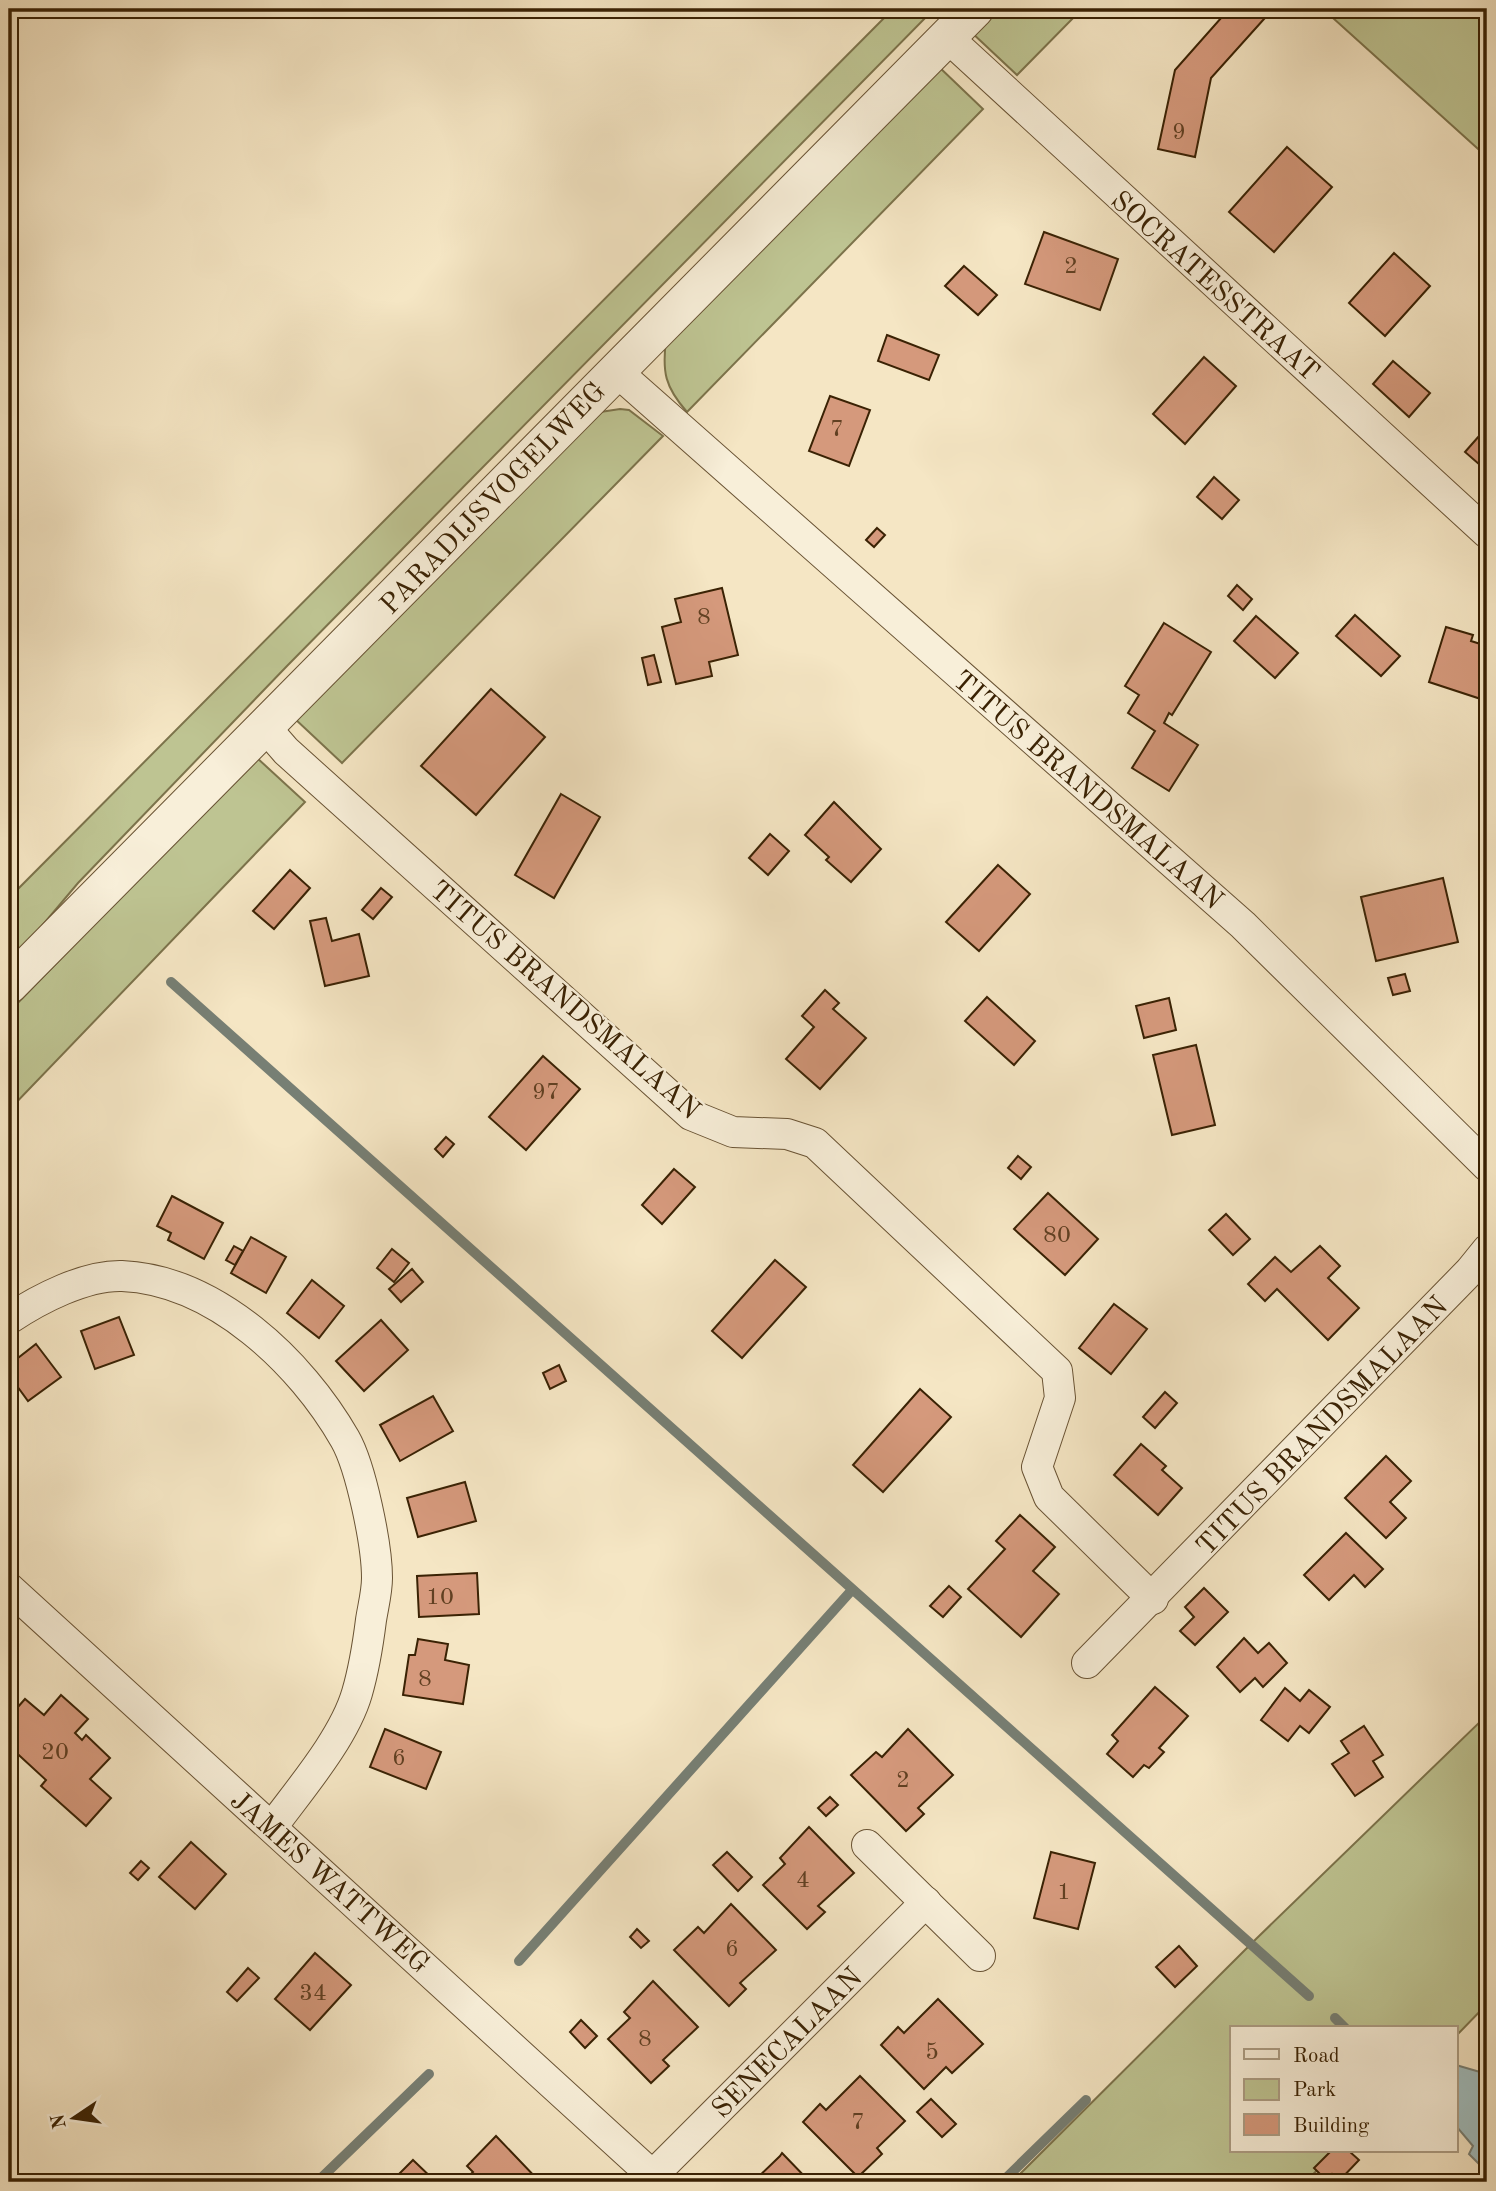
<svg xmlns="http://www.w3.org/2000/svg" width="1496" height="2191" font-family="'Old Standard TT',serif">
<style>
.green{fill:#bec492;stroke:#7c734b;stroke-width:2}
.water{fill:#a0bdbe;stroke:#777f74;stroke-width:2}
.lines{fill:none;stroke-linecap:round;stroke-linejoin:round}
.stream{stroke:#777f74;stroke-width:10}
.building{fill:#d5997c;stroke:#3a2204;stroke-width:2}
.minor-casing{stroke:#695334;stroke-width:32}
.tertiary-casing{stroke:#695334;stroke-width:39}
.minor{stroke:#f8efd9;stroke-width:30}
.tertiary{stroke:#f8efd9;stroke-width:37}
.labels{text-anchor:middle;stroke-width:5;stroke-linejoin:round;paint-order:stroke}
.number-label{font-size:24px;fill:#614022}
.street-label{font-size:28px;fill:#3a2204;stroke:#f8efd9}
</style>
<rect width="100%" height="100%" fill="#f5e6c4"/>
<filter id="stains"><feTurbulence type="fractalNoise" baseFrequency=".00286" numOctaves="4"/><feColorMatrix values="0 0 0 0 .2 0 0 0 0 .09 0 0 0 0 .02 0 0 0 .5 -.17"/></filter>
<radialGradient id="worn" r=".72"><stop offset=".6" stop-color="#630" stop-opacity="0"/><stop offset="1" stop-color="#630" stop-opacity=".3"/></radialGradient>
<!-- green -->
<g class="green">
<polygon points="893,9 934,9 287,666 78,883 9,965 9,898"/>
<polygon points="992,9 1082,9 1017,75 970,31"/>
<polygon points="1323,9 1487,9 1487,157"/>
<path d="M937,65L983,109L687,412C665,387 662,372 666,340Z"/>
<polygon points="620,409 629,410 663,436 342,763 294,718 594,413"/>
<polygon points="256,757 305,802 9,1110 9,1012"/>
<polygon points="1487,1715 1487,2004 1456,2036 1456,2028 1232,2028 1232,2151 1337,2151 1305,2182 1012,2182 1256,1939"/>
</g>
<!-- water -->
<polygon class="water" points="1456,2065 1487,2074 1487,2172 1469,2154 1473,2146 1456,2126"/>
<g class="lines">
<!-- stream -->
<g class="stream">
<polyline points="171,982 1309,1996"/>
<polyline points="519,1961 851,1591"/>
<polyline points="1335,2018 1345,2028"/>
<polyline points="317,2182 429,2074"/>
<polyline points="1002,2182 1086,2100"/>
</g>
</g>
<!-- building -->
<g class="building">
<polygon points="1229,9 1253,9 1264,19 1211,78 1195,157 1158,149 1175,70"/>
<polygon points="1287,147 1332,187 1274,252 1229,212"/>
<polygon points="1044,232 1118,259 1100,310 1025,284"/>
<polygon points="1394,253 1430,286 1385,336 1349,303"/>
<polygon points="964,266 997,295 978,315 945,286"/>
<polygon points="887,335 939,355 929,380 878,361"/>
<polygon points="1204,357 1236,386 1185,444 1153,414"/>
<polygon points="1393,361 1430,393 1409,417 1373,384"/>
<polygon points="830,396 870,410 849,466 809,451"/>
<polygon points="1487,427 1487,471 1465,452"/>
<polygon points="1214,477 1239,500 1222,519 1197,497"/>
<polygon points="877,528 885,535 874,547 866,540"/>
<polygon points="1237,585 1252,599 1243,610 1228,596"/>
<polygon points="722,588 738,655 709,662 712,676 676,684 662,627 681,622 675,599"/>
<polygon points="1355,615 1400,656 1381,676 1336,636"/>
<polygon points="1256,616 1298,653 1275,678 1234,641"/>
<polygon points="1164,623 1211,652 1172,715 1169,713 1164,723 1198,745 1169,791 1132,768 1155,731 1128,713 1139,695 1125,686"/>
<polygon points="1446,627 1473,635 1471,641 1487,646 1487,701 1429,682"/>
<polygon points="654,655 661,682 648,685 642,658"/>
<polygon points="491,689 545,737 476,815 421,766"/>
<polygon points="561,794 600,817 554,898 515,875"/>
<polygon points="834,802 881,849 851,882 826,860 829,857 805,835"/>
<polygon points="770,834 789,851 768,875 749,858"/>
<polygon points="998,865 1030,894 979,951 946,922"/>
<polygon points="290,870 310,888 274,929 253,911"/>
<polygon points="1443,878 1458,942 1376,961 1361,897"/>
<polygon points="381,888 392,897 373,919 362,910"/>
<polygon points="326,918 332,941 359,934 369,976 325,986 310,921"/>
<polygon points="1405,974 1410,991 1393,995 1388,978"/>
<polygon points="825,990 839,1003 833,1009 866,1038 820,1089 786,1059 814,1027 802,1016"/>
<polygon points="987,997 1035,1041 1014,1065 965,1021"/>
<polygon points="1169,998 1176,1030 1144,1038 1136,1006"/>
<polygon points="1196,1045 1215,1125 1172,1135 1153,1055"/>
<polygon points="543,1056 580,1089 526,1150 489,1117"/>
<polygon points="446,1137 454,1144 443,1157 435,1149"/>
<polygon points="1018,1156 1031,1167 1021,1179 1008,1168"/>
<polygon points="674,1169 695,1187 662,1224 642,1205"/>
<polygon points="1048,1193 1098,1239 1065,1275 1014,1229"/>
<polygon points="172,1196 223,1223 204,1259 168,1240 171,1233 157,1226"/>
<polygon points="1226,1214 1250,1239 1233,1255 1209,1230"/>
<polygon points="251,1237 286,1257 266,1293 231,1273"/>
<polygon points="234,1246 243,1251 235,1265 226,1260"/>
<polygon points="1320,1246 1340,1266 1328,1278 1359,1308 1328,1340 1277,1289 1265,1301 1248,1284 1275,1257 1291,1272"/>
<polygon points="392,1249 409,1263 394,1282 377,1268"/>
<polygon points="775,1260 806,1287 742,1358 712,1331"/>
<polygon points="412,1269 423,1282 401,1302 389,1289"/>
<polygon points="312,1280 344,1306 319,1338 287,1313"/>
<polygon points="1114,1304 1147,1329 1111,1374 1079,1348"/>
<polygon points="119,1317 134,1355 95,1369 81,1331"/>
<polygon points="381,1320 408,1350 364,1391 336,1361"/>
<polygon points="36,1344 61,1377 28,1401 9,1375 9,1365"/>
<polygon points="559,1365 566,1381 550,1389 543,1373"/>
<polygon points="920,1389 951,1417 883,1492 853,1465"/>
<polygon points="1165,1392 1177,1403 1155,1428 1143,1417"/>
<polygon points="433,1396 453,1431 400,1461 380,1425"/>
<polygon points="1141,1444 1166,1466 1162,1470 1182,1488 1158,1515 1114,1475"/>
<polygon points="1386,1456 1411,1481 1390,1502 1406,1518 1386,1538 1345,1498"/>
<polygon points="465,1482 476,1521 418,1537 407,1498"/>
<polygon points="1020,1515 1055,1547 1033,1571 1059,1594 1021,1637 968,1589 1005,1549 996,1541"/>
<polygon points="1346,1533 1383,1569 1365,1587 1354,1575 1329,1600 1304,1575"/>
<polygon points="477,1573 479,1614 419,1617 417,1576"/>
<polygon points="949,1586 961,1597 943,1617 930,1606"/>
<polygon points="1204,1588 1228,1612 1195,1645 1180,1631 1194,1617 1185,1607"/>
<polygon points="1244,1638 1258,1653 1269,1643 1287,1663 1263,1687 1255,1678 1240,1692 1217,1667"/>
<polygon points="418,1639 448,1644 445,1660 469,1665 463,1704 403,1695 409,1655 415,1655"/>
<polygon points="1155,1687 1188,1716 1159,1748 1164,1752 1149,1768 1144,1765 1133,1777 1107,1754 1118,1741 1112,1735"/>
<polygon points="1285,1688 1300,1701 1309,1690 1330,1707 1309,1733 1300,1726 1288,1741 1261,1720"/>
<polygon points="61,1695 88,1719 75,1733 82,1740 86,1735 110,1758 90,1779 111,1798 86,1826 41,1786 46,1780 9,1746 9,1717 25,1699 44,1715"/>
<polygon points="1364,1726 1383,1755 1373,1761 1383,1777 1355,1796 1332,1764 1349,1753 1341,1741"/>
<polygon points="385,1729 441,1752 426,1789 370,1767"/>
<polygon points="908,1729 953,1775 918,1808 924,1814 906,1831 851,1775 876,1752 882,1757"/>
<polygon points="830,1797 838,1805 826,1816 818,1808"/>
<polygon points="809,1827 854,1873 818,1906 825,1912 807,1929 763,1885 785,1864 780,1858"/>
<polygon points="191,1842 226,1874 195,1909 159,1877"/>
<polygon points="727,1852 752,1877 738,1891 713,1865"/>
<polygon points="1051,1852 1095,1863 1078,1929 1034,1918"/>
<polygon points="141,1861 149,1868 138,1880 130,1873"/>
<polygon points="731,1904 776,1950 740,1983 746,1989 729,2006 674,1950 698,1927 704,1933"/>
<polygon points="637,1929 649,1941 641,1948 630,1937"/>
<polygon points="1179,1946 1197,1966 1175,1987 1156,1967"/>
<polygon points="315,1953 351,1985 310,2030 275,1999"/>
<polygon points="248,1968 259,1978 237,2001 227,1992"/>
<polygon points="653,1981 698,2027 663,2060 669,2066 651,2083 608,2039 630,2018 624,2012"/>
<polygon points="938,1999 983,2044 952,2073 946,2067 924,2089 881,2045 898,2027 904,2033"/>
<polygon points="581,2020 597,2036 585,2048 570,2032"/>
<polygon points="860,2076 905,2121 877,2148 882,2154 858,2177 803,2122 820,2104 826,2110"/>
<polygon points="931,2099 956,2124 942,2137 917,2112"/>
<polygon points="496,2136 539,2181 542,2181 463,2182 473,2172 467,2166"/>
<polygon points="1331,2151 1349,2151 1359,2160 1339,2181 1332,2174 1326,2180 1314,2168"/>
<polygon points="782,2153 810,2182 753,2182 780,2156"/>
<polygon points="413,2160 436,2182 409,2182 400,2173"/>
</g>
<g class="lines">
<!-- minor casing -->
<g class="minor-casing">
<g id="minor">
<polyline points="947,37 1487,533"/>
<polyline points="616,371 1243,925 1487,1166"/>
<polyline points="266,728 286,751 691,1115 733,1132 787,1134 815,1143 1057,1371 1060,1398 1037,1467 1049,1497 1153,1599"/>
<path d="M9,1319C39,1299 85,1275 122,1276C215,1280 301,1362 345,1439C361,1467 377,1545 377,1578C377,1592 373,1607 371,1620C368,1644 364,1669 357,1693C344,1738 300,1789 272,1827"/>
<polyline points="9,1588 653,2176"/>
<polyline points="1087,1663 1470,1271 1487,1250"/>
<polyline points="867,1845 980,1956"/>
<polyline points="646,2182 926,1902"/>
</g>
</g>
<!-- tertiary casing -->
<g class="tertiary-casing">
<polyline id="tertiary" points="9,985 975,9"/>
</g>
<!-- minor -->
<use href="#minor" class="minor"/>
<!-- tertiary -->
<use href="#tertiary" class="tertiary"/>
</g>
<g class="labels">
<!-- number labels -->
<g class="number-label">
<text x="1179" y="139">9</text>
<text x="1071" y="273">2</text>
<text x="837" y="436">7</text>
<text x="704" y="624">8</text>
<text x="546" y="1099">97</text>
<text x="1057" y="1242">80</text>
<text x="440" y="1604">10</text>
<text x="425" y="1686">8</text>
<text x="55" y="1759">20</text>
<text x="399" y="1765">6</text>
<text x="903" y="1787">2</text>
<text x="803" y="1887">4</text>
<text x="1064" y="1899">1</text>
<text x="732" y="1956">6</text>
<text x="313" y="2000">34</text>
<text x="645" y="2046">8</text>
<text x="932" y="2059">5</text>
<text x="858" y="2129">7</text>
</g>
<!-- street labels -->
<g class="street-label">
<text transform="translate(1216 285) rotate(42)" y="10">SOCRATESSTRAAT</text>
<text transform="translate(492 497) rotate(-46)" y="10">PARADIJSVOGELWEG</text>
<text transform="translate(1089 789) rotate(41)" y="10">TITUS BRANDSMALAAN</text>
<text transform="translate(566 999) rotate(41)" y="10">TITUS BRANDSMALAAN</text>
<text transform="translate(1321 1425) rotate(-46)" y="10">TITUS BRANDSMALAAN</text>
<text transform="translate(331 1881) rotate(42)" y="10">JAMES WATTWEG</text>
<text transform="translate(786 2042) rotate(-45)" y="10">SENECALAAN</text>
</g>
</g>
<!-- margin -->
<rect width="1496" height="2191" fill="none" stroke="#f5e6c4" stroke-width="35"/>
<rect x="10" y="10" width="1475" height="2170" fill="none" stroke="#3a2204" stroke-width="3.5"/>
<rect x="18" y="18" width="1461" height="2156" fill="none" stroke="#3a2204" stroke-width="2"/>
<!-- legend -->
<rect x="1230" y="2026" width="228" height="126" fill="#f8efd9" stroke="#ac9d84" stroke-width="2"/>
<rect x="1244" y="2049" width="35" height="10" fill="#f8efd9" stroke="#ac9d84" stroke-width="2"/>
<text x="1293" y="2062" font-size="21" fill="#3a2204">Road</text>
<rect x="1244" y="2079" width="35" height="21" fill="#bec492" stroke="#ac9d84" stroke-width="2"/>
<text x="1293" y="2096" font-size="21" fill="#3a2204">Park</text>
<rect x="1244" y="2114" width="35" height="21" fill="#d5997c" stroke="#ac9d84" stroke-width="2"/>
<text x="1293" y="2132" font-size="21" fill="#3a2204">Building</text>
<!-- north arrow -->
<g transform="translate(74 2118) rotate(257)" stroke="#f8efd9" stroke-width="5" paint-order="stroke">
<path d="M0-5L12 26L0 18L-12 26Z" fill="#3a2204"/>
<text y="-10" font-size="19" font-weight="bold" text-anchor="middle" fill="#3a2204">N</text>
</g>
<rect width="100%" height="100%" filter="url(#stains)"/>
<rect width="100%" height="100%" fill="url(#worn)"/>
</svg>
